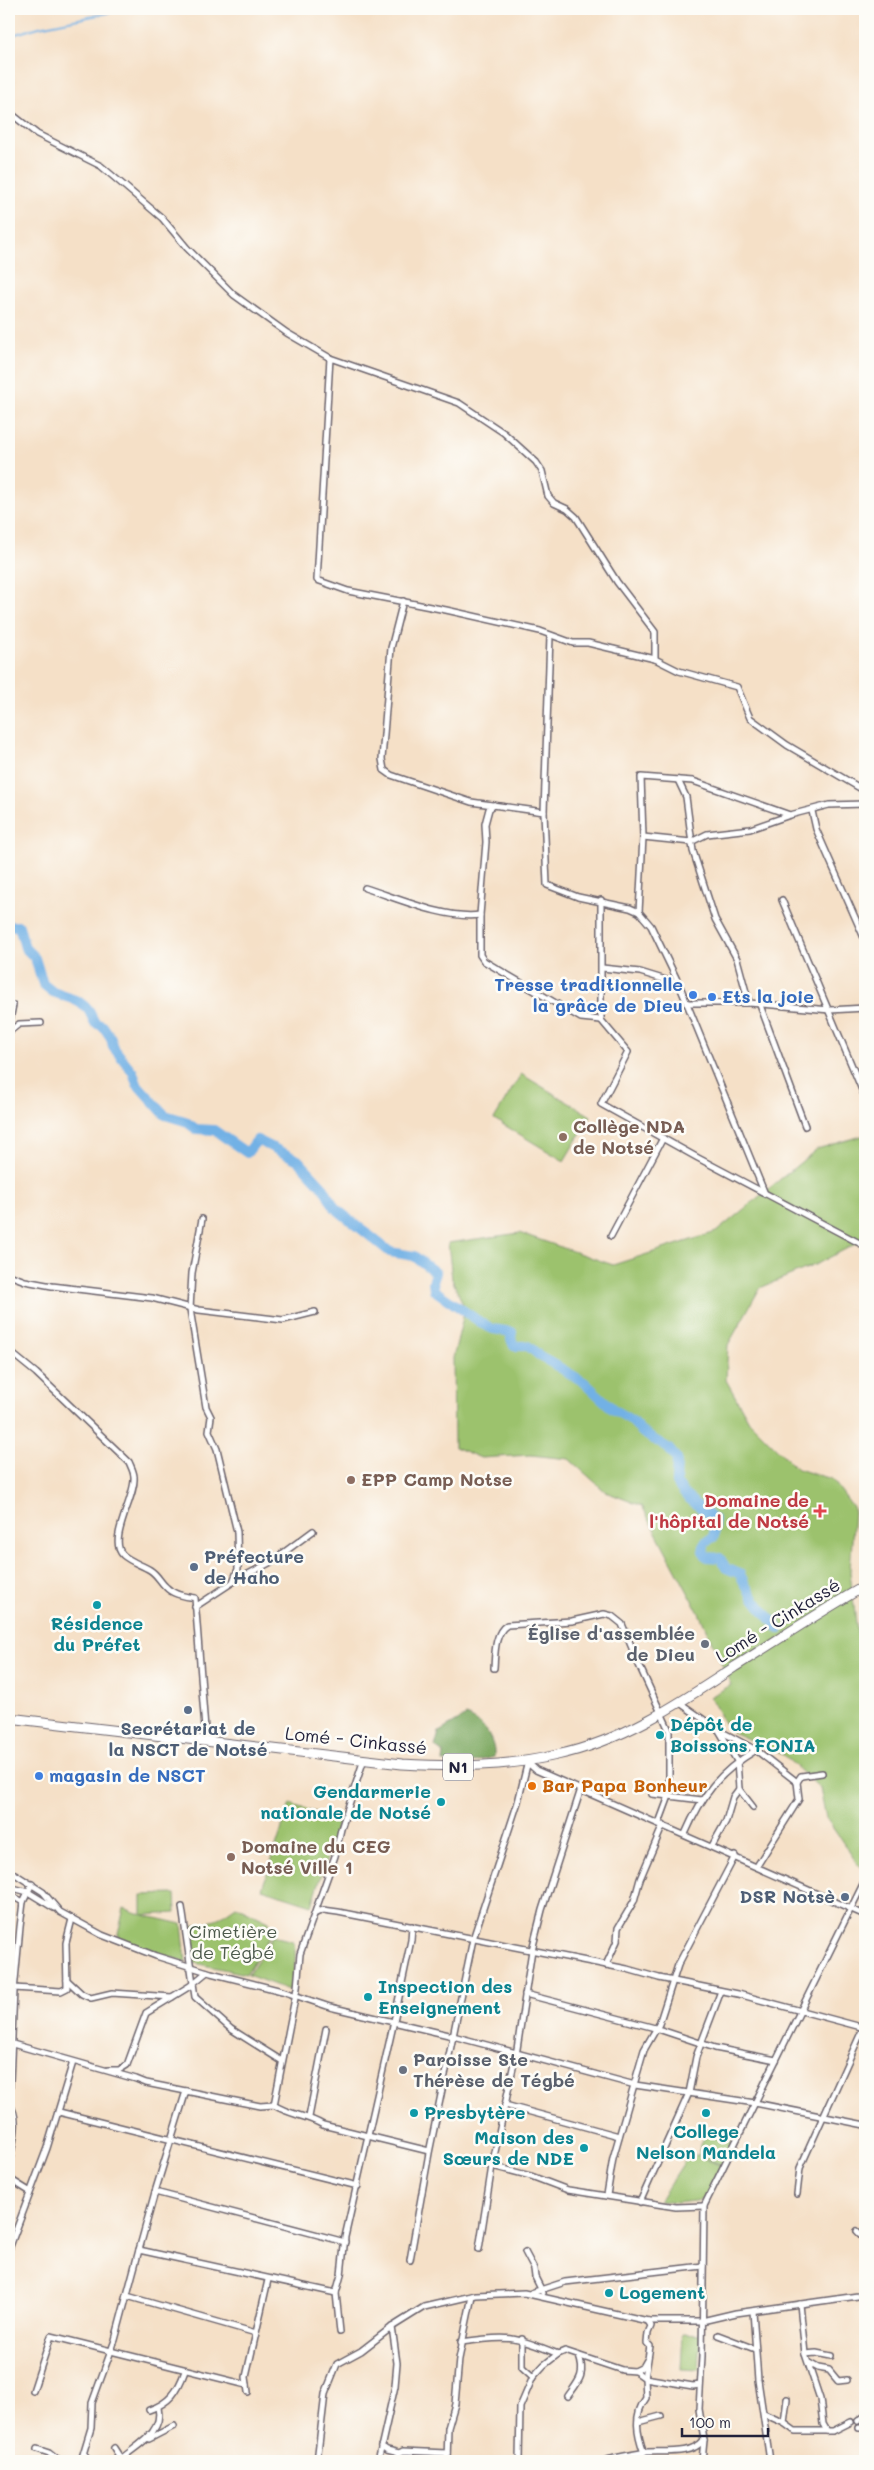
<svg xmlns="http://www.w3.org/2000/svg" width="874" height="2470" font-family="Mali,sans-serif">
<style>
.green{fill:#9cc26d;stroke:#5f7254}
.forest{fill:#7da860;stroke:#50654e}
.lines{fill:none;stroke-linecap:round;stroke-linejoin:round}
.stream{stroke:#72b1e5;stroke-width:2}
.river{stroke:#72b1e5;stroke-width:10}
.minor-casing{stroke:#6c646c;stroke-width:8}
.trunk-casing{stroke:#6c646c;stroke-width:11}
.minor{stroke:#fff;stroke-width:5}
.trunk{stroke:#fff;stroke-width:9}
.shop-dot{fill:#3f7fe0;stroke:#fdfcf7;stroke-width:2}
.education-dot{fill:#8d6e63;stroke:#fdfcf7;stroke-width:2}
.health-dot{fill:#e0444e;stroke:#fdfcf7;stroke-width:2}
.service-dot{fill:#5c6f8a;stroke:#fdfcf7;stroke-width:2}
.culture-dot{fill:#0f9aa8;stroke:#fdfcf7;stroke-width:2}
.worship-dot{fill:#6b7280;stroke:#fdfcf7;stroke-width:2}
.food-dot{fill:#e8710a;stroke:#fdfcf7;stroke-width:2}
.labels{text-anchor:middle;stroke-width:5;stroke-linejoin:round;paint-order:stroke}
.shield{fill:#fdfcf7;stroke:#646373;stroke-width:1}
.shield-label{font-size:16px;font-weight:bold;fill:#22223b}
.shop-label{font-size:18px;font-weight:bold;fill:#366cbe;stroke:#fdfcf7;text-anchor:start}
.education-label{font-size:18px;font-weight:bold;fill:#785e54;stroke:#fdfcf7;text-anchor:start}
.health-label{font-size:18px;font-weight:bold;fill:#be3a42;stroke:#fdfcf7;text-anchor:end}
.service-label{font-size:18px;font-weight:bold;fill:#4e5e75;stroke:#fdfcf7;text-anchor:start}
.street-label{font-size:18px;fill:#22223b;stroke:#fdfcf7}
.culture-label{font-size:18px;font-weight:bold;fill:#0d838f;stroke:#fdfcf7;text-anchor:start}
.worship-label{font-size:18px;font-weight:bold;fill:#5b616d;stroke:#fdfcf7;text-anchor:end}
.food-label{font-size:18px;font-weight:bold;fill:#c56008;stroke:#fdfcf7;text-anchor:start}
.park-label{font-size:18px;fill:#4d5a4c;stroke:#fdfcf7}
</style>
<rect width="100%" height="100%" fill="#fdfcf7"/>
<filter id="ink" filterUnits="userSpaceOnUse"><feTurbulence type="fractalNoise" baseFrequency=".02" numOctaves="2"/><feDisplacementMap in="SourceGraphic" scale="10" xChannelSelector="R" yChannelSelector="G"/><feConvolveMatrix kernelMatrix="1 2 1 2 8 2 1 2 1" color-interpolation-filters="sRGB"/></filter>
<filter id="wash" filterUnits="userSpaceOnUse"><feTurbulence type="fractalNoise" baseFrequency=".0096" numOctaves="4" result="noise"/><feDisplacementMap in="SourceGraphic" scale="20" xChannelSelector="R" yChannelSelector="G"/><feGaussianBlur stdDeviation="1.12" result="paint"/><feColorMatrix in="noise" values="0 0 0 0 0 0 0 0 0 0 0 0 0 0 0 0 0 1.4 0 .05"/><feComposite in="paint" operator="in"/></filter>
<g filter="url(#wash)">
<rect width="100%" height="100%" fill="#f5e0c7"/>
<!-- green -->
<g class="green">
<polygon points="521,1074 591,1116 564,1161 494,1119"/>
<polygon points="865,1135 865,1239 817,1264 760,1288 728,1345 726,1380 749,1421 797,1469 832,1479 854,1509 850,1572 857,1631 865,1652 865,1869 859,1866 826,1818 820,1788 783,1755 728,1730 710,1697 731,1685 699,1613 642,1506 606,1492 569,1459 531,1455 481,1458 454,1447 453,1358 465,1309 452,1279 448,1243 520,1233 613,1265 716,1232 817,1149"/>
<polygon points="290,1804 339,1820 312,1905 262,1889"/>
<polygon points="175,1894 176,1913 143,1915 182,1924 186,1962 117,1939 124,1908 142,1915 142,1895"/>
<polygon points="236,1906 269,1922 272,1934 246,1974 194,1963 188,1932 192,1926 216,1920"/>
<path d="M273,1936L293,1941C299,1958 291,1975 294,1992L248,1975Z"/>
<polygon points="705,2135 734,2142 722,2165 697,2155"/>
<polygon points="690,2153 722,2166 703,2200 677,2203 659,2201"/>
<polygon points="683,2334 701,2335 699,2370 681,2369"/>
</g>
<!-- forest -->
<path class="forest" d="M466,1716C482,1721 496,1741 494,1757L474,1762H443L444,1753L435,1747L439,1732Z"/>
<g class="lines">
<!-- stream -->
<g class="stream">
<polyline points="277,9 380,9"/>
<polyline points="9,36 39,27 128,9"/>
</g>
<!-- river -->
<path class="river" d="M9,926H19L25,948L35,958L43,984L53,992L78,1001L88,1009L95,1023L103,1026L111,1038L113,1047L133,1072L137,1084L165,1115L185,1121L196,1129L214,1130L247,1153L257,1140L298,1160L324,1188L335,1208L390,1252L414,1256L436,1273L433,1282L434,1290L483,1324L493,1329L512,1332L511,1339L514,1346H528L540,1356L584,1382L614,1410L631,1420L643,1433L668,1448L677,1459L676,1483L686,1496L714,1519V1537L705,1542L703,1551L707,1557L720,1558L726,1568L740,1574C749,1596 764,1610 779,1629"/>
</g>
</g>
<g filter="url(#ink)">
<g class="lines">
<!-- minor casing -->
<g class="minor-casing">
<g id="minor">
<polyline points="9,112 37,134 101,166 162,218 187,248 234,295 287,333 330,358 459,403 504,433 536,462 542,471 548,496 554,503 567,509 576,517 617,582 655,632 655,659 679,671 737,687 750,718 787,745 865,791"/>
<polyline points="330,358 317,580 348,591 446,610 540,631 573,643 588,643 655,659"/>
<polyline points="403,601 391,648 382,759 384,770 391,775 471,802 544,812"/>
<polyline points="550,636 544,812 547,885 578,897 630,908 639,912 651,926 679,984 765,1194"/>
<polyline points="678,780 686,797 693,851 715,919 737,959 749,1003"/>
<polyline points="494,805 489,809 485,824 486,842 480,915 480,955 484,961 581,1018 601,1020"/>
<polyline points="812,811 816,829 865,940"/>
<polyline points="643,837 691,842 707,834 750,829 790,815"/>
<path d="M365,888C397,898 447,920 480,915"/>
<polyline points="601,900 601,1020 628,1052 601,1104 698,1158 865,1246"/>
<polyline points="782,900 865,1097"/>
<polyline points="639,912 643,837 641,777 693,781 790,815 829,805 865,804"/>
<polyline points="602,968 640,972 679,984"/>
<polyline points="686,1003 749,1003 830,1010 865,1008"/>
<polyline points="760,1005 805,1126"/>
<polyline points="9,1025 13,1005"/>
<polyline points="9,1032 19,1024 41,1023"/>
<polyline points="611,1236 663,1138"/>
<polyline points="9,1275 25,1281 52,1286 152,1298 199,1310 283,1320 315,1312"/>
<path d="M9,1351L36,1373L129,1462C131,1467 134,1472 134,1477C136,1497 107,1540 123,1555C131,1562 142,1565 150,1570C158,1575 160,1582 166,1587C173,1595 185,1596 195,1598L206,1742"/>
<polyline points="233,1582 271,1562 313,1531"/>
<polyline points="195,1607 233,1582 238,1569 237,1532 217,1449 209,1431 211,1417 206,1407 190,1309 192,1273 202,1219"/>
<path d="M494,1668C495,1655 494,1633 507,1625L572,1621L604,1614L612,1616L622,1624L639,1665L669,1730V1796L659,1823"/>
<polyline points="680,1703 720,1731 756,1750 797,1782"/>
<polyline points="720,1732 737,1761 739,1789 753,1807"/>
<polyline points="528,1763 536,1770 865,1915"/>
<polyline points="652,1794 702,1800"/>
<path d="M685,1834C702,1795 719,1772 756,1750"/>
<polyline points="712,1846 726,1821 733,1797 739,1789"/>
<polyline points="757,1866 799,1799 797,1782 801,1776 822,1773"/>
<polyline points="15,1874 43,1892 60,1912 102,1935 156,1956 211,1973 282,1991 330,2007 453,2036 635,2085 755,2103 865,2125"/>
<polyline points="9,1887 28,1892 54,1908"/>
<polyline points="9,1899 14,1897 23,1902"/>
<polyline points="182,1907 195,1997 231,2029 282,2061"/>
<polyline points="316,1913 323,1910 338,1912 627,1969 659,1978 738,1994 865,2028"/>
<polyline points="606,1965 617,1941 618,1928 634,1901 640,1879 663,1825"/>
<polyline points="67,1980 82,1994 91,1998 112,1993 172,1997"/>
<polyline points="14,1988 61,1991 67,1988 66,1943 72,1919"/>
<polyline points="525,1994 655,2028 715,2048 776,2060"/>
<path d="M9,2043L136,2079L146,2083L260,2106L274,2105C289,2115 307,2115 323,2125L429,2151"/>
<polyline points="108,2070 119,2070 127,2065 146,2013 190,1986 207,1972"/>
<polyline points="186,2091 155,2192 345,2242"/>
<polyline points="274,2105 297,1988 300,1954 335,1856 341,1829 364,1759"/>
<polyline points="505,2105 619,2136"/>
<polyline points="59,2112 358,2186"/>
<polyline points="309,2117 326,2029"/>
<polyline points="469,2160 531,2176 568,2190 676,2207 704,2206"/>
<path d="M9,2165C11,2147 22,2119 9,2104L14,1991L20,1927L23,1902L32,1884"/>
<polyline points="9,2175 13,2181 29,2191"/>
<polyline points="797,2194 800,2168 865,2024"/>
<polyline points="607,2195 613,2158 644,2050 659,2024 678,1965 735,1856"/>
<polyline points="640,2202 689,2093 696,2057 721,1991"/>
<polyline points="857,2231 865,2239"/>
<polyline points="9,2249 47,2148 73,2062"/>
<polyline points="479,2249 492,2166 517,2049 532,1950 542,1910 581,1789"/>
<polyline points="139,2250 155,2192"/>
<polyline points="525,2252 534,2269 535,2277 543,2293"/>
<polyline points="410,2260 429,2153 473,1939 518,1802 528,1761"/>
<polyline points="531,2293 565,2282 703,2266"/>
<polyline points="127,2296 256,2333"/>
<polyline points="800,2304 805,2354 820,2399 823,2424 827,2431"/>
<polyline points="753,2311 758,2380 770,2461"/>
<polyline points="340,2332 336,2293 341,2275 345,2237 394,2021 411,1940 412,1926"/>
<polyline points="718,2335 755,2349"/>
<path d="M461,2342C507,2335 515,2336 558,2354L565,2351L622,2370L635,2371L645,2378L693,2386L700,2385"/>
<polyline points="805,2354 816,2353 831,2356"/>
<polyline points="809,2363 818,2368 829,2370 838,2381 847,2380"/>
<polyline points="635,2371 643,2367 647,2360"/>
<polyline points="533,2377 544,2365 558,2354"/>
<polyline points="33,2391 51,2336 247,2385"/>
<polyline points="248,2392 246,2377 268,2280"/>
<path d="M568,2396C578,2382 586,2375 579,2356"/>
<path d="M149,2410C170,2403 178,2391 185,2371"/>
<polyline points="764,2414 784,2423 795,2431 833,2431 851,2422"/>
<polyline points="858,2421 865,2416"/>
<polyline points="638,2422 661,2416"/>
<polyline points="784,2423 787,2399"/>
<polyline points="859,2428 865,2428"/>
<polyline points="149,2439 174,2426"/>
<polyline points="381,2446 387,2450 399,2453 403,2451 447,2453"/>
<path d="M114,2448L121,2459C137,2445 164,2433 158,2407"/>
<polyline points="37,2449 49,2453 59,2461"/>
<path d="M644,2453C637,2434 633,2415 646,2398L645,2378L650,2346L647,2343L648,2333L651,2326L648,2321"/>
<polyline points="84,2454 90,2461"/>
<polyline points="81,2461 91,2428 92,2403 115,2340 139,2250 336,2293"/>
<polyline points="317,2461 325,2394 337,2364 361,2351 392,2327 424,2307 476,2295 524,2293 648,2321 702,2321 736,2313 865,2295"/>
<polyline points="317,2461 379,2460"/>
<polyline points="378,2461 395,2386 397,2363 392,2327"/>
<polyline points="447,2461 448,2428 455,2404 459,2359 472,2296"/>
<polyline points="519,2461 520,2407 533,2377 522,2367 522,2339"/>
<path d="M604,2461C613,2458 639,2453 647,2452C665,2451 692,2455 704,2440"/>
<polyline points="702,2461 704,2440 699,2409 702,2356 704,2206 865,1880"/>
<polyline points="858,2461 865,2460"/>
</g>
</g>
<!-- trunk casing -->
<g class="trunk-casing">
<path id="trunk" d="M9,1718L402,1764C454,1767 506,1767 557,1755C623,1741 680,1703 736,1666C779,1639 821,1611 865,1586"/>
</g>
<!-- minor -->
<use href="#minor" class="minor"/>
<!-- trunk -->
<use href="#trunk" class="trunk"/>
</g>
</g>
<!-- markers -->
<g class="shop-dot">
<circle cx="693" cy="995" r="5"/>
<circle cx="712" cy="997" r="5"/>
<circle cx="39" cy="1776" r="5"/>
</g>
<g class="education-dot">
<circle cx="563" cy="1137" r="5"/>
<circle cx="351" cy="1480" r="5"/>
<circle cx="231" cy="1857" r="5"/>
</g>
<path class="health-dot" d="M817.5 1503.5h5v5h5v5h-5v5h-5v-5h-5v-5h5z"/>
<g class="service-dot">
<circle cx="194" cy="1567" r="5"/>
<circle cx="188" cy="1710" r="5"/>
<circle cx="845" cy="1897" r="5"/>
</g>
<g class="culture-dot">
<circle cx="97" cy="1605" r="5"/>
<circle cx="660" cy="1735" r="5"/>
<circle cx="441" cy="1802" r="5"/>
<circle cx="368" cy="1997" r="5"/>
<circle cx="414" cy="2113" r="5"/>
<circle cx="706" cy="2113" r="5"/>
<circle cx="584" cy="2148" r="5"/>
<circle cx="609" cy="2293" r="5"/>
</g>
<g class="worship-dot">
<circle cx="705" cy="1644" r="5"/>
<circle cx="403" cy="2070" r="5"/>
</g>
<circle class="food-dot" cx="532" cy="1786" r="5"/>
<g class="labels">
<!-- shield labels -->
<rect class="shield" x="443" y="1753.5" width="30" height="27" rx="4"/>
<g class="shield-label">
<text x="458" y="1773">N1</text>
</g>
<!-- shop labels -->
<g class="shop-label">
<text x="683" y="991" text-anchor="end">Tresse traditionnelle<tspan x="683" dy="21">la grâce de Dieu</tspan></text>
<text x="722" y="1003">Ets la joie</text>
<text x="49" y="1782">magasin de NSCT</text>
</g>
<!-- education labels -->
<g class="education-label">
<text x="573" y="1133">Collège NDA<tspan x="573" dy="21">de Notsé</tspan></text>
<text x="361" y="1486">EPP Camp Notse</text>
<text x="241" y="1853">Domaine du CEG<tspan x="241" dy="21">Notsé Ville 1</tspan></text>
</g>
<!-- health labels -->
<g class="health-label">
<text x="809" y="1507">Domaine de<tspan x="809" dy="21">l'hôpital de Notsé</tspan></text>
</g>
<!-- service labels -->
<g class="service-label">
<text x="204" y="1563">Préfecture<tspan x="204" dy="21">de Haho</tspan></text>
<text x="188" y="1735" text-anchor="middle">Secrétariat de<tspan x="188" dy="21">la NSCT de Notsé</tspan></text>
<text x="835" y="1903" text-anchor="end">DSR Notsè</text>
</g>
<!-- street labels -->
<g class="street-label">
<text transform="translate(778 1621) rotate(-32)" y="6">Lomé - Cinkassé</text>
<text transform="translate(356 1741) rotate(6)" y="6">Lomé - Cinkassé</text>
</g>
<!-- culture labels -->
<g class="culture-label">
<text x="97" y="1630" text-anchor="middle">Résidence<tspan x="97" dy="21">du Préfet</tspan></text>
<text x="670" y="1731">Dépôt de<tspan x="670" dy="21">Boissons FONIA</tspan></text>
<text x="431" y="1798" text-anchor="end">Gendarmerie<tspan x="431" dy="21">nationale de Notsé</tspan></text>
<text x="378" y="1993">Inspection des<tspan x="378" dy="21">Enseignement</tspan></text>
<text x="424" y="2119">Presbytère</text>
<text x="706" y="2138" text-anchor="middle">College<tspan x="706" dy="21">Nelson Mandela</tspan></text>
<text x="574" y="2144" text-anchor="end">Maison des<tspan x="574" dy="21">Sœurs de NDE</tspan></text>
<text x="619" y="2299">Logement</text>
</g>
<!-- worship labels -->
<g class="worship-label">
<text x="695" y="1640">Église d'assemblée<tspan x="695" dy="21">de Dieu</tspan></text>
<text x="413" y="2066" text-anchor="start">Paroisse Ste<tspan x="413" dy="21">Thérèse de Tégbé</tspan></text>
</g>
<!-- food labels -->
<g class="food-label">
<text x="542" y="1792">Bar Papa Bonheur</text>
</g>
<!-- park labels -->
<g class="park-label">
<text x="233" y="1938">Cimetière<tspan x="233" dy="21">de Tégbé</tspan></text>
</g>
</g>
<!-- margin -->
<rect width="874" height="2470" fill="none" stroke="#fdfcf7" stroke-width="30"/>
<!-- scale -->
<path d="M682 2428v8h86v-8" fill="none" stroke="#22223b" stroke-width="2.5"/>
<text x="689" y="2428" font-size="15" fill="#22223b" stroke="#fdfcf7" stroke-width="4" paint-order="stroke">100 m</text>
</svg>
